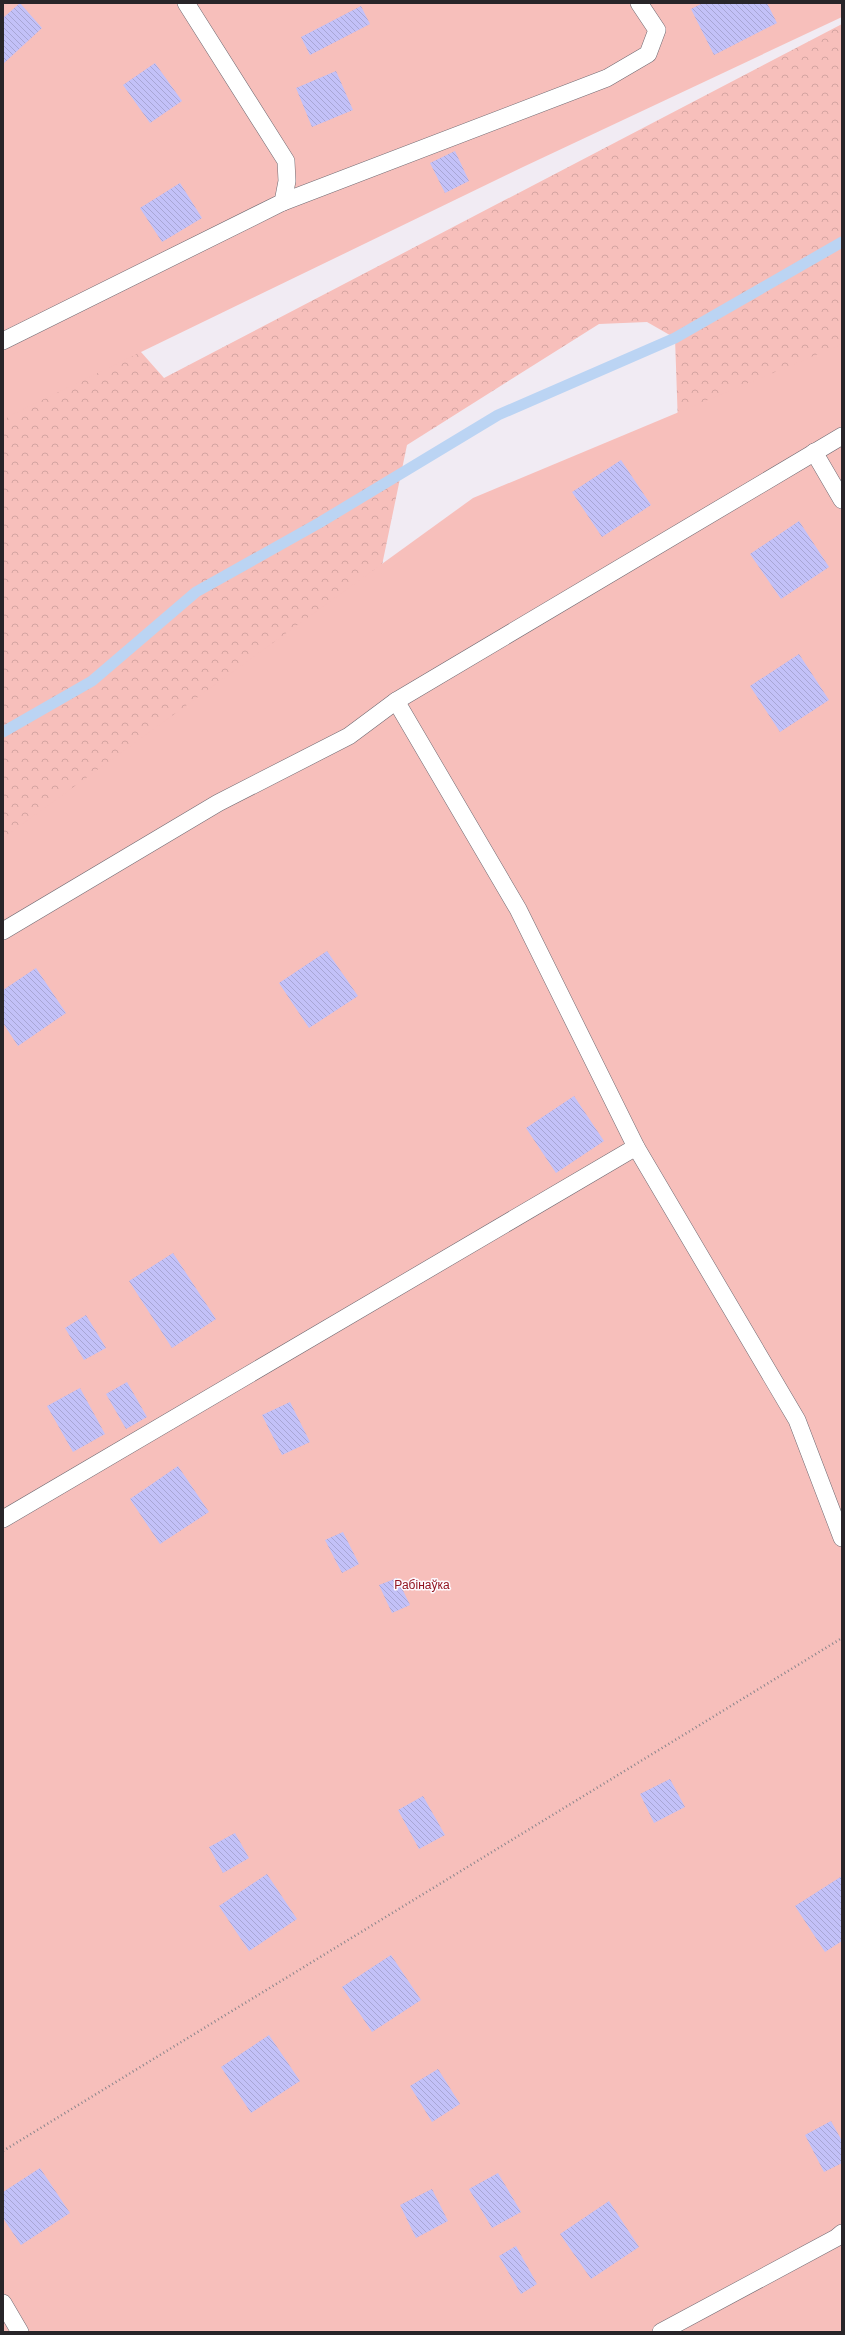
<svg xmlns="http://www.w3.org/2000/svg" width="845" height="2335" font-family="'Varela Round',sans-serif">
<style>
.forest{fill:url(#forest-crowns)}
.green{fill:#f7bfbb}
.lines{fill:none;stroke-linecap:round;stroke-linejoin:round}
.stream{stroke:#bbd4f3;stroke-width:11}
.building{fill:url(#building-back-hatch)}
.lane-casing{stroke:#706a72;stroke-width:18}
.path{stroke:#89858b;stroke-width:2.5;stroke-dasharray:1 3;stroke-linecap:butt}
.lane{stroke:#fff;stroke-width:17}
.labels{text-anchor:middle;stroke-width:3;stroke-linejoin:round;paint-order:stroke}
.park-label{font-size:12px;fill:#911421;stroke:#fdf9fe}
</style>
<defs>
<pattern id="forest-crowns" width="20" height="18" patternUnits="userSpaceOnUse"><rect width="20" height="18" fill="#f7bfbb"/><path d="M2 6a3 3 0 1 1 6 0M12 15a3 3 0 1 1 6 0" fill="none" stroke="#d4a4a1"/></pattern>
<pattern id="building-back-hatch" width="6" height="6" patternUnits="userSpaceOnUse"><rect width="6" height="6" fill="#c3c1f8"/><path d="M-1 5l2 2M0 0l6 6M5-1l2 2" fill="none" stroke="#a8a6d5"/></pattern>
</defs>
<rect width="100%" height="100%" fill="#f1ebf3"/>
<!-- forest -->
<polygon class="forest" points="842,24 842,385 679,453 675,338 647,322 599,324 407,445 376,594 3,903 3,359 118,326 164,378"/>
<!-- green -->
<g class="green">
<polygon points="3,3 842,3 842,17 523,167 9,416 3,421"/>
<polygon points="842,344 842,2332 3,2332 3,838 473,498"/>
</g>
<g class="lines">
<!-- stream -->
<polyline class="stream" points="3,732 92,681 196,592 319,523 498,415 675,338 842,242"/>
</g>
<!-- building -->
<g class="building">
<polygon points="20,3 42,28 3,64 3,18"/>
<polygon points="703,3 767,3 777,23 714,55 691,9"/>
<polygon points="361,6 370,24 310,55 301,37"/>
<polygon points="155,63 182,101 150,123 123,85"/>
<polygon points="336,71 353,110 312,127 296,88"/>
<polygon points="455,151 469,181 445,193 430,163"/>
<polygon points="180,183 202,218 162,242 140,208"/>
<polygon points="621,460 651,505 602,537 572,492"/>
<polygon points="799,521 829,567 781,599 750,554"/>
<polygon points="799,654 829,700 780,732 750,686"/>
<polygon points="327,951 358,996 309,1028 279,983"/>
<polygon points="36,968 66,1013 18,1046 3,1023 3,990"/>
<polygon points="574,1096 604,1141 556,1173 526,1128"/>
<polygon points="173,1253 216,1319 172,1348 129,1281"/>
<polygon points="86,1315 106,1348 84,1360 65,1328"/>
<polygon points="127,1382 147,1417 126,1429 106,1394"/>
<polygon points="80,1388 105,1434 73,1452 47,1406"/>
<polygon points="290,1402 310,1442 282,1455 262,1415"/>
<polygon points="178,1466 209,1512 160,1544 130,1499"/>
<polygon points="343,1532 359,1564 342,1573 325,1540"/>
<polygon points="397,1578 410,1605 392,1613 379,1585"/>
<polygon points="670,1779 685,1807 654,1823 640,1794"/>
<polygon points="423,1796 445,1835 419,1849 398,1810"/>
<polygon points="235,1833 249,1858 223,1873 209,1847"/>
<polygon points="267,1874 297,1919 249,1951 219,1906"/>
<polygon points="842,1876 842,1941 825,1952 795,1906"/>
<polygon points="391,1955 421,2000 372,2032 342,1987"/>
<polygon points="269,2035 300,2081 251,2113 221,2067"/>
<polygon points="438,2069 460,2104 432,2122 410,2086"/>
<polygon points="831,2121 842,2141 842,2163 824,2172 805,2135"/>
<polygon points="40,2168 70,2213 21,2245 3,2218 3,2192"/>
<polygon points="498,2173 521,2212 492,2228 469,2189"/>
<polygon points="432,2189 448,2221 416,2238 400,2205"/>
<polygon points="609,2201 639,2247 591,2279 560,2234"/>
<polygon points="516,2246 537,2284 521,2294 499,2256"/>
</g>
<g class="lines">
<!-- lane casing -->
<g class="lane-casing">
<g id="lane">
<polyline points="283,202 607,78 648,54 657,30 639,3"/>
<polyline points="3,341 283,202 287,181 286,161 186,3"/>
<polyline points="814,452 842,500"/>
<polyline points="396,701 518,909 636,1147 797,1420 842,1538"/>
<polyline points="3,931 218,803 349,736 396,701 842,436"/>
<polyline points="3,1519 636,1147"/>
<polyline points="3,2303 20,2332"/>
<polyline points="661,2332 836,2238 842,2233"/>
</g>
</g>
<!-- path -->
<polyline class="path" points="3,2151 842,1638"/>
<!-- lane -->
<use href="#lane" class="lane"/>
</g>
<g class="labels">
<!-- park labels -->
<g class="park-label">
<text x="422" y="1589">Рабінаўка</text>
</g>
</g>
<!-- border -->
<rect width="845" height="2335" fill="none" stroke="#282529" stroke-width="8"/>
</svg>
